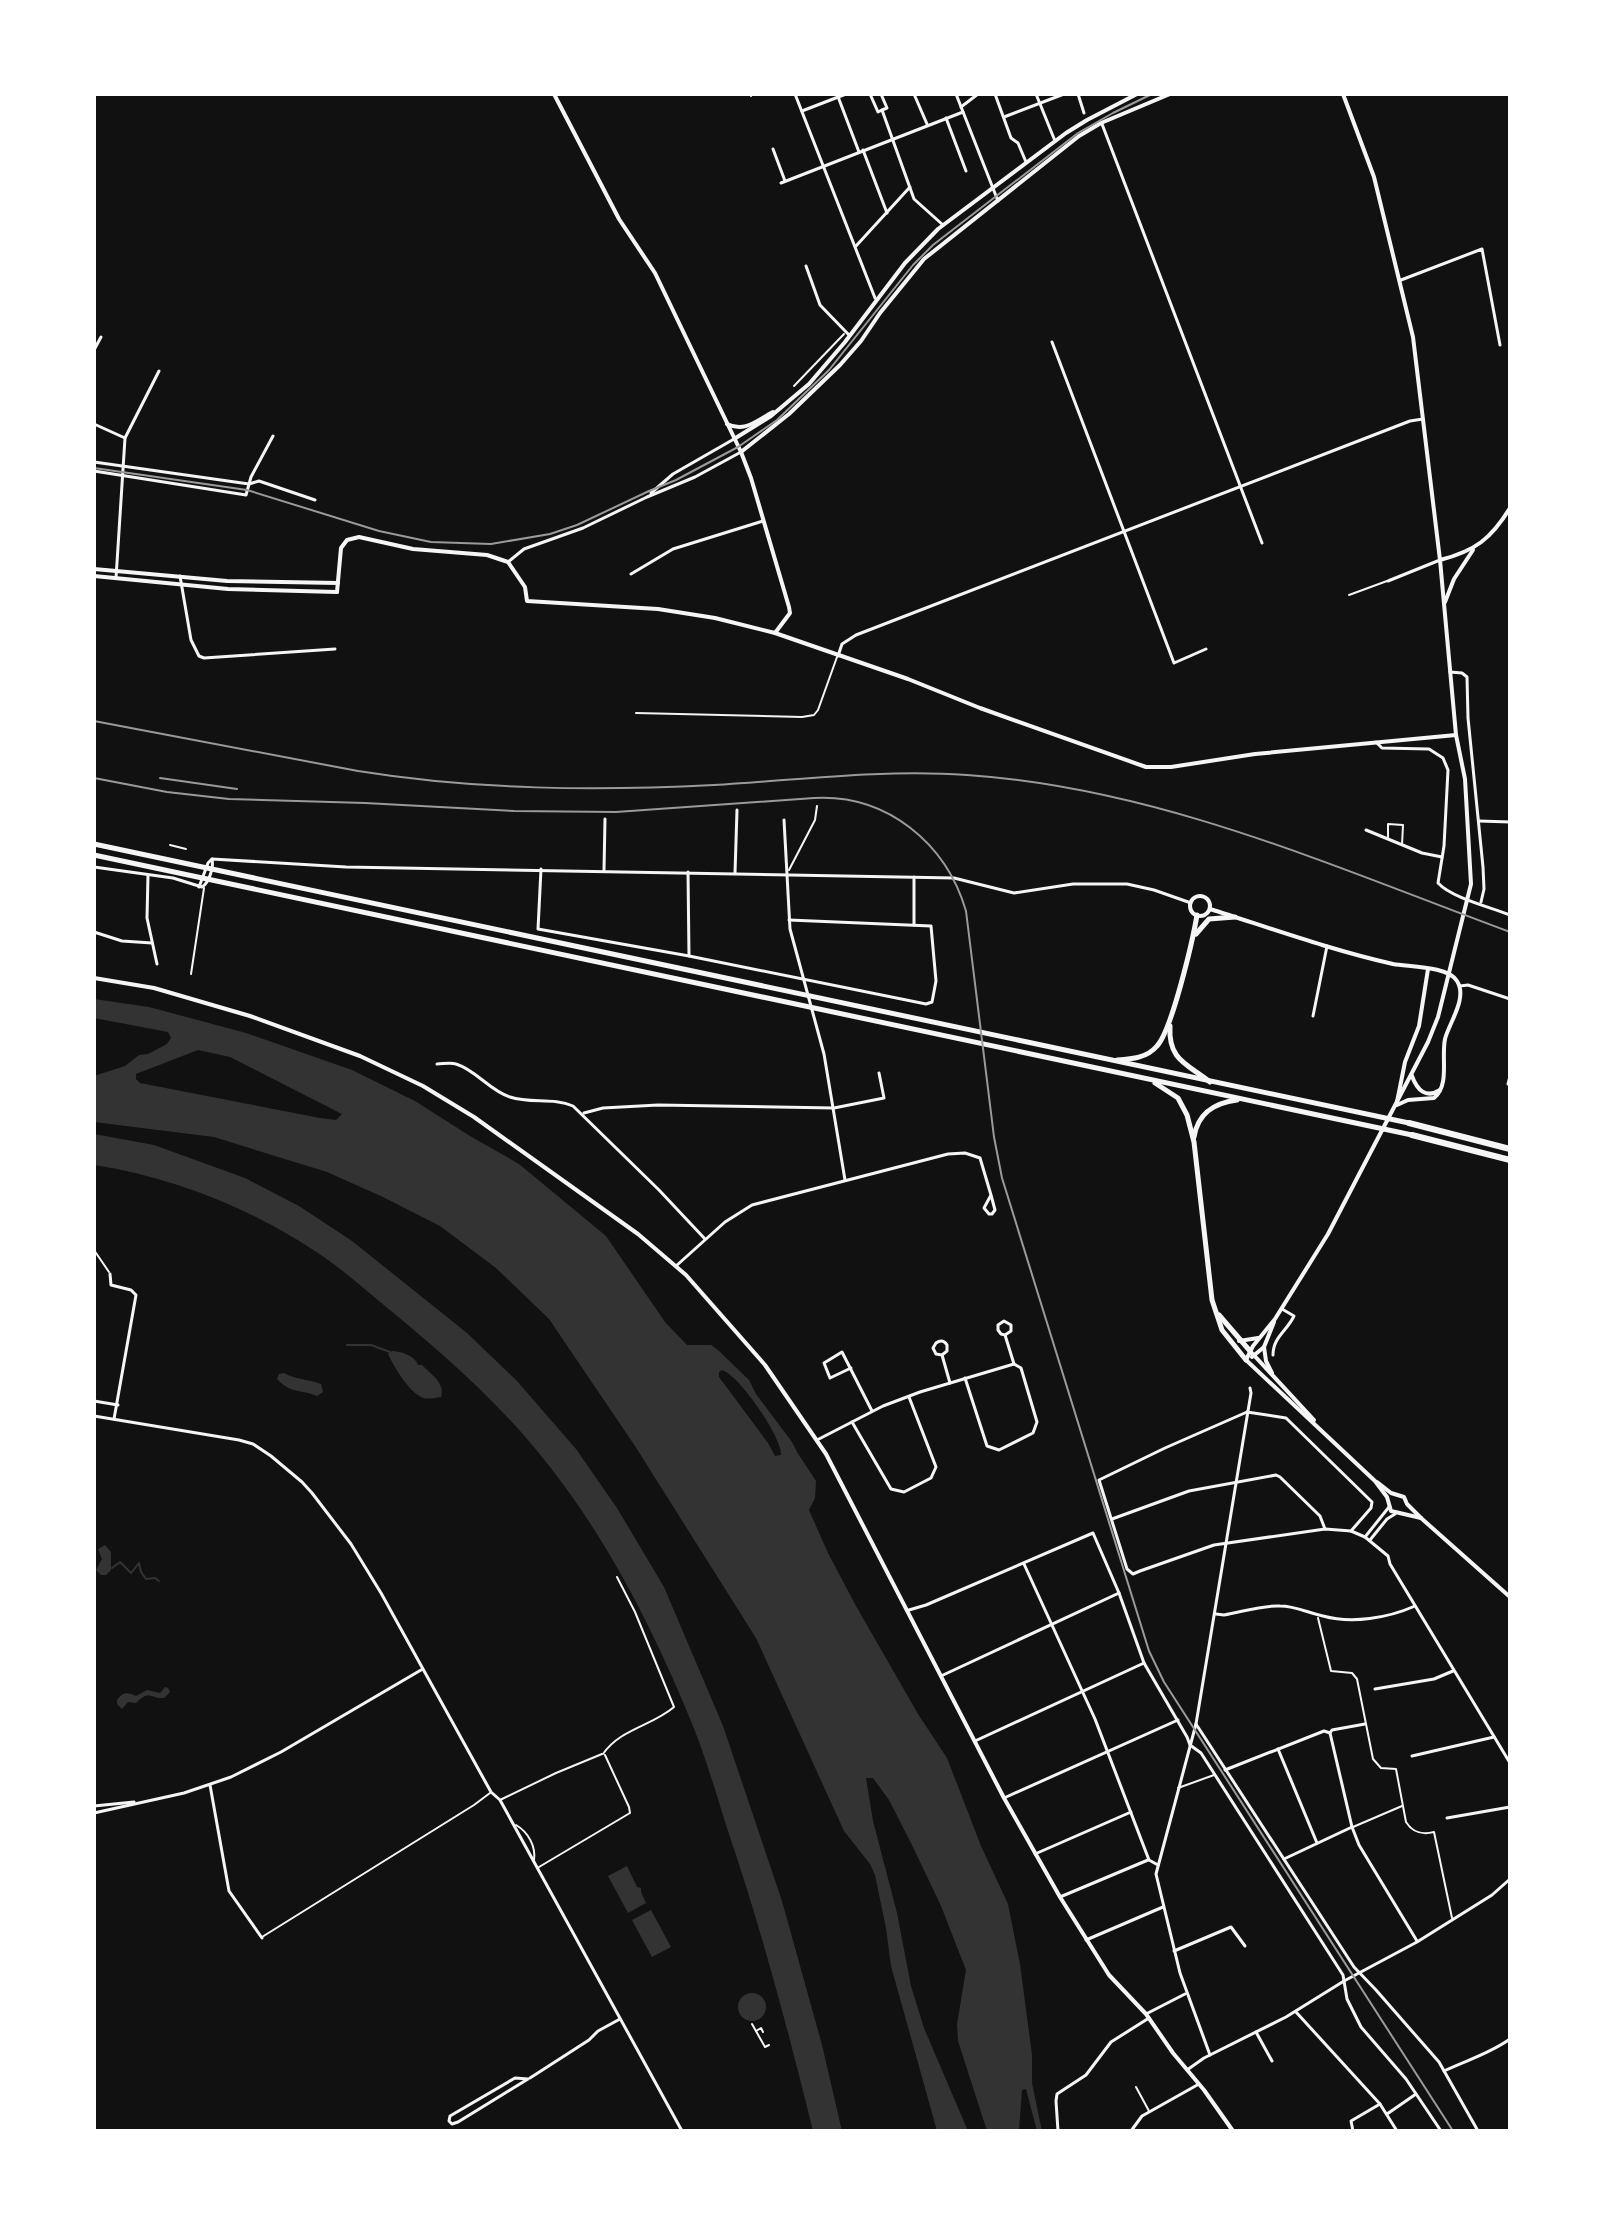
<svg xmlns="http://www.w3.org/2000/svg" width="1604" height="2225" font-family="'Exo 2',sans-serif">
<style>
.water{fill:#333;fill-rule:evenodd}
.lines{fill:none;stroke-linecap:round;stroke-linejoin:round}
.stream{stroke:#333;stroke-width:2}
.service{stroke:#f5f5f5;stroke-width:2}
.pedestrian{stroke:#f5f5f5;stroke-width:2}
.minor{stroke:#f5f5f5;stroke-width:3}
.tertiary{stroke:#f5f5f5;stroke-width:4}
.secondary{stroke:#f5f5f5;stroke-width:4}
.trunk{stroke:#f5f5f5;stroke-width:5}
.motorway{stroke:#f5f5f5;stroke-width:6}
.tram{stroke:#9a9a9a;stroke-width:2}
.rail{stroke:#9a9a9a;stroke-width:2}
</style>
<rect width="100%" height="100%" fill="#111"/>
<!-- water -->
<g class="water">
<path d="M94,999L149,1007L246,1033L352,1070L415,1101L470,1136L519,1164L606,1236L665,1322L687,1345H711L718,1350L749,1380L756,1394L792,1442L797,1452L816,1481L815,1498L809,1510L828,1553L856,1606L918,1714L947,1758L981,1846L1008,1904L1020,1964L1032,2055V2083L1042,2131H1037L1026,2089L1022,2090L1019,2131H987L958,2041L957,2024L966,1970L941,1906L912,1845L889,1800L873,1778H866L873,1821L897,1913L911,1986L924,2028L968,2131H937L891,1966L886,1928L875,1875L870,1864L844,1831L756,1638L635,1446L549,1319L496,1268L440,1226L383,1197L327,1172L214,1137L94,1122V1076L125,1066L139,1055L148,1054L167,1044L171,1038L168,1032L94,1018ZM198,1050L230,1057L342,1114L336,1120L320,1118L140,1083L136,1079V1074ZM722,1370C738,1374 782,1437 781,1455L775,1456L768,1443L719,1377V1372Z"/>
<path d="M94,1134L154,1145L245,1178L299,1206L352,1241L467,1333L517,1381L576,1449L617,1508L664,1587L723,1726L782,1901L822,2045L842,2131H813C788,2029 761,1928 727,1828C717,1796 707,1762 695,1731C657,1637 612,1546 550,1467C502,1405 445,1355 385,1306C368,1292 352,1278 335,1265C266,1214 179,1178 94,1165Z"/>
<path d="M392,1351C401,1351 415,1356 418,1365H422C431,1374 446,1384 441,1397C435,1398 427,1400 421,1397C407,1389 395,1368 388,1354Z"/>
<path d="M284,1373C296,1380 309,1379 321,1384L323,1392L317,1396C300,1389 291,1394 277,1379L279,1374Z"/>
<polygon points="105,1545 111,1552 111,1570 106,1575 101,1575 96,1570 102,1559 98,1549"/>
<path d="M165,1687L168,1688L170,1692L164,1698C150,1699 150,1689 136,1703L128,1702L122,1709L117,1704V1700C123,1692 127,1692 136,1696L147,1690L160,1693Z"/>
<polygon points="627,1866 637,1887 641,1888 641,1892 646,1903 628,1913 608,1876"/>
<polygon points="651,1910 671,1947 652,1957 632,1920"/>
<circle cx="752" cy="2007" r="14"/>
</g>
<g class="lines">
<!-- stream -->
<g class="stream">
<polyline points="347,1345 371,1345 390,1352"/>
<polyline points="112,1568 120,1562 131,1573 139,1563 141,1572 146,1579 155,1578 159,1581"/>
</g>
<!-- service -->
<g class="service">
<polyline points="750,94 751,96"/>
<polyline points="794,386 844,334"/>
<polyline points="1349,595 1387,581"/>
<polyline points="636,713 802,717 814,715 818,710 837,657"/>
<polyline points="1388,838 1388,824 1403,825 1402,845"/>
<polyline points="170,845 186,849"/>
<polyline points="789,870 815,820 817,806"/>
<polyline points="191,974 204,888"/>
<polyline points="94,1250 109,1272"/>
<path d="M1318,1618L1331,1671L1352,1673L1357,1679L1373,1759L1381,1768L1396,1769L1406,1822C1413,1833 1422,1835 1434,1832L1452,1918"/>
<path d="M603,1754C620,1729 652,1726 674,1707L635,1612L617,1577"/>
<polyline points="1178,1788 1214,1775"/>
<polyline points="500,1800 556,1773 602,1754"/>
<path d="M516,1825C528,1832 536,1846 534,1860"/>
<polyline points="1353,1827 1402,1806"/>
<polyline points="539,1867 630,1813 629,1807 605,1755"/>
<polyline points="262,1937 474,1805 490,1793"/>
<polyline points="1136,2087 1149,2111"/>
</g>
<!-- pedestrian -->
<g class="pedestrian">
<polyline points="752,2024 765,2047 769,2045"/>
<polyline points="756,2031 761,2028 763,2032"/>
</g>
<!-- minor -->
<g class="minor">
<polyline points="795,94 875,298 877,300"/>
<polyline points="837,94 859,152"/>
<polyline points="870,94 878,112 882,110"/>
<polyline points="881,94 887,108 882,110 914,199 943,225"/>
<polyline points="914,94 927,124"/>
<polyline points="956,94 998,201"/>
<polyline points="995,94 1011,138 1018,143 1026,162"/>
<polyline points="1036,94 1055,141"/>
<polyline points="1078,94 1084,113"/>
<polyline points="961,107 978,94"/>
<polyline points="802,111 846,94"/>
<polyline points="1004,117 1064,94"/>
<polyline points="946,118 966,171"/>
<polyline points="1102,124 1262,543"/>
<polyline points="773,149 785,181"/>
<polyline points="863,150 887,213"/>
<polyline points="781,183 963,112"/>
<polyline points="856,246 910,187"/>
<polyline points="806,266 820,305 849,335"/>
<polyline points="1401,280 1482,249 1500,345"/>
<polyline points="1052,342 1174,663 1206,649"/>
<polyline points="94,350 101,337"/>
<polyline points="94,424 125,438"/>
<polyline points="94,462 249,484 259,481 315,500"/>
<polyline points="94,471 246,495 251,477 273,436"/>
<polyline points="651,493 673,474 734,439"/>
<polyline points="508,562 524,549 583,528 647,497 695,477 741,452"/>
<polyline points="631,574 673,549 763,521"/>
<polyline points="180,576 191,640 199,656 204,658 335,649"/>
<polyline points="116,578 125,438 159,371"/>
<polyline points="1388,581 1440,560"/>
<polyline points="838,656 842,644 856,635 1410,421 1423,419"/>
<polyline points="1450,672 1462,673 1467,677 1468,718 1483,867 1484,889 1481,902"/>
<path d="M1376,742L1382,748L1429,749L1443,758L1448,770L1444,846L1438,883C1452,898 1490,907 1510,915"/>
<polyline points="784,820 790,929 824,1054 845,1180"/>
<polyline points="1479,821 1510,822"/>
<polyline points="1366,830 1422,853 1442,857"/>
<path d="M94,867L173,878L202,887C209,883 214,867 212,859"/>
<polyline points="541,869 538,929 689,956 926,1004 932,1002 936,981 931,926 789,920"/>
<polyline points="604,870 605,819"/>
<polyline points="688,872 689,956"/>
<polyline points="735,873 737,810"/>
<polyline points="148,875 147,918 157,964"/>
<polyline points="199,887 208,863 212,859 346,867 954,878 1014,893 1073,884 1127,884 1154,890 1191,903"/>
<polyline points="914,925 914,877"/>
<polyline points="94,932 122,941 152,943"/>
<polyline points="1460,986 1468,985 1510,999"/>
<polyline points="1313,1016 1327,946"/>
<path d="M437,1064C443,1064 450,1062 456,1064C476,1070 490,1091 510,1097C531,1104 553,1097 573,1106L659,1190L705,1239"/>
<polyline points="1508,1084 1510,1076"/>
<polyline points="584,1113 603,1108 658,1105 834,1108 884,1098 879,1073"/>
<polyline points="676,1266 725,1222 752,1205 948,1154 965,1153 980,1158 991,1195 984,1208 989,1214 992,1214 995,1210 991,1195"/>
<polyline points="110,1274 111,1285 131,1290 136,1295 114,1419"/>
<path d="M942,1355L947,1351V1345C944,1340 940,1340 936,1343L933,1348L936,1354L942,1355L950,1383"/>
<path d="M1273,1355C1273,1337 1287,1331 1294,1316L1282,1309"/>
<polyline points="851,1368 830,1378 824,1363 842,1352 872,1411"/>
<polyline points="965,1378 987,1446 999,1450 1033,1433 1037,1422 1021,1368 1014,1364 1005,1335 1001,1334 998,1330 998,1325 1004,1321 1011,1325 1011,1331 1005,1335"/>
<polyline points="94,1401 118,1405"/>
<polyline points="1247,1412 1165,1448 1099,1480 1127,1569 1133,1574 1140,1571 1214,1545 1325,1529 1351,1531 1365,1537 1388,1556 1390,1564 1510,1763"/>
<polyline points="1247,1412 1286,1418 1372,1502 1371,1508 1351,1531"/>
<polyline points="94,1416 239,1440 253,1444 271,1456 302,1482 312,1493 351,1544 381,1593 491,1792 500,1800 682,2131"/>
<polyline points="852,1422 891,1489 904,1492 931,1478 936,1467 909,1397"/>
<polyline points="817,1440 883,1406 920,1392 1014,1364"/>
<polyline points="1112,1519 1189,1491 1276,1475 1280,1477 1320,1516 1325,1529"/>
<polyline points="1365,1537 1389,1507"/>
<polyline points="1370,1540 1387,1519 1395,1514"/>
<polyline points="1024,1564 1095,1719 1149,1860 1158,1865"/>
<polyline points="909,1610 926,1605 1093,1533 1119,1593 1144,1663 1187,1737 1190,1745 1201,1753 1343,1975 1347,1999 1361,2027 1406,2079 1441,2131"/>
<path d="M1216,1614L1224,1615C1242,1612 1262,1605 1280,1606C1296,1606 1308,1613 1323,1616C1352,1624 1388,1618 1415,1606"/>
<polyline points="941,1676 1119,1593"/>
<polyline points="1375,1689 1434,1679 1453,1671"/>
<polyline points="1196,1724 1354,1967 1376,1990 1439,2062 1478,2131"/>
<polyline points="1330,1733 1352,1827 1359,1845 1417,1941"/>
<polyline points="975,1741 1144,1663"/>
<polyline points="1278,1749 1317,1843"/>
<polyline points="1412,1756 1494,1737"/>
<polyline points="1225,1770 1324,1731 1330,1733 1332,1730 1365,1724"/>
<polyline points="210,1785 229,1891 262,1938"/>
<polyline points="1004,1798 1178,1720"/>
<polyline points="94,1806 134,1802"/>
<polyline points="94,1813 184,1793 231,1777 281,1752 421,1670"/>
<polyline points="1447,1818 1510,1807"/>
<polyline points="1035,1854 1131,1812"/>
<polyline points="1284,1859 1352,1827"/>
<polyline points="1060,1897 1148,1860"/>
<polyline points="1086,1940 1163,1907"/>
<polyline points="1174,1951 1231,1927 1245,1946"/>
<polyline points="1296,2012 1380,2104 1397,2131"/>
<polyline points="1146,2014 1185,1994"/>
<polyline points="1256,2032 1272,2061"/>
<polyline points="1210,2055 1180,1973 1156,1874 1196,1724 1251,1393 1250,1388"/>
<polyline points="1187,2070 1204,2058 1286,2017 1344,1981 1417,1942 1492,1895 1510,1879"/>
<path d="M1444,2071C1467,2060 1489,2054 1510,2039"/>
<polygon points="515,2078 528,2079 458,2122 452,2124 449,2121 450,2116"/>
<polyline points="530,2078 589,2040 598,2031 620,2019"/>
<polyline points="1387,2114 1416,2094"/>
<polyline points="1058,2131 1056,2101 1057,2094 1086,2075 1111,2042 1149,2018"/>
<polyline points="1131,2131 1142,2116 1199,2084"/>
<polyline points="1353,2131 1351,2121 1380,2104"/>
</g>
<!-- tertiary -->
<g class="tertiary">
<polyline points="741,452 751,478 789,607 790,613 775,633"/>
<path d="M1440,560C1475,551 1491,539 1510,508"/>
<polyline points="337,592 341,548 347,540 359,537 413,549 487,555 508,562 525,587 527,601 658,609 715,618 775,633 908,679 980,708 1146,767 1171,767 1255,754 1456,735"/>
<polyline points="1445,602 1454,579 1473,550"/>
<polyline points="94,978 154,988 250,1016 360,1056 423,1086 474,1117 638,1234 686,1275 765,1365 826,1454 1004,1798 1060,1897 1109,1975 1146,2014 1173,2053 1204,2090 1233,2131"/>
</g>
<!-- secondary -->
<g class="secondary">
<polyline points="554,94 619,219 655,273 741,452 789,414 840,365 861,341 880,313 924,259 1079,136 1101,123 1170,94"/>
<path d="M727,424C745,433 757,420 773,412"/>
<polyline points="734,439 771,416 809,384 845,342 905,263 938,229 1066,133 1087,120 1137,94"/>
<polyline points="94,569 227,581 338,583"/>
<polyline points="94,576 228,589 337,592"/>
<circle cx="1200" cy="906" r="10"/>
<path d="M1210,909C1270,928 1331,950 1393,964C1410,967 1448,966 1457,981C1468,998 1449,1023 1445,1039C1441,1058 1450,1085 1434,1098L1408,1100L1397,1105"/>
<path d="M1412,1076C1417,1090 1426,1099 1440,1090"/>
<polyline points="1397,1102 1405,1062 1419,1026 1428,969"/>
<polyline points="1239,1341 1258,1338"/>
<polyline points="1264,1347 1266,1361 1272,1373"/>
<polyline points="1250,1351 1314,1420"/>
<polyline points="1252,1357 1264,1347 1274,1322"/>
<polyline points="1246,1360 1253,1346 1275,1319 1328,1234 1428,1042 1438,1017 1471,884 1465,779 1456,735 1440,560 1413,337 1374,177 1343,94"/>
<polyline points="1246,1360 1375,1481 1387,1497 1391,1511 1421,1518"/>
<polyline points="1377,1482 1391,1493 1404,1497 1407,1504 1421,1518 1510,1597"/>
</g>
<!-- trunk -->
<g class="trunk">
<polyline points="94,844 1409,1123"/>
<polyline points="94,855 1412,1135"/>
<polyline points="1196,934 1209,919 1235,917"/>
<path d="M1170,1026C1168,1061 1188,1064 1210,1082"/>
<path d="M1117,1060C1132,1059 1147,1058 1157,1046C1172,1030 1193,939 1197,915"/>
<polyline points="1155,1083 1178,1098 1187,1115 1194,1142 1212,1300 1222,1330 1246,1360"/>
<path d="M1194,1137C1198,1113 1214,1103 1237,1100"/>
<polyline points="1219,1315 1250,1351"/>
</g>
<!-- motorway -->
<g class="motorway">
<polyline points="1409,1123 1510,1149"/>
<polyline points="1412,1135 1510,1160"/>
</g>
<!-- tram -->
<polyline class="tram" points="94,468 247,490 379,531 431,542 491,544 550,534 577,525 649,491 676,480 738,447 777,420 829,370 913,265 933,245 1078,133 1113,113 1152,94"/>
<!-- rail -->
<g class="rail">
<path d="M94,721L358,771C476,790 595,791 714,785C798,780 882,769 967,775C1158,788 1332,866 1510,932"/>
<path d="M94,778L167,792L229,799L365,803L514,811L616,812L814,798C887,794 946,843 966,911L994,1137L1002,1178L1149,1651L1164,1682L1453,2131"/>
<polyline points="160,778 237,789"/>
</g>
</g>
<!-- border -->
<rect width="1604" height="2225" fill="none" stroke="#ffffff" stroke-width="192"/>
</svg>
